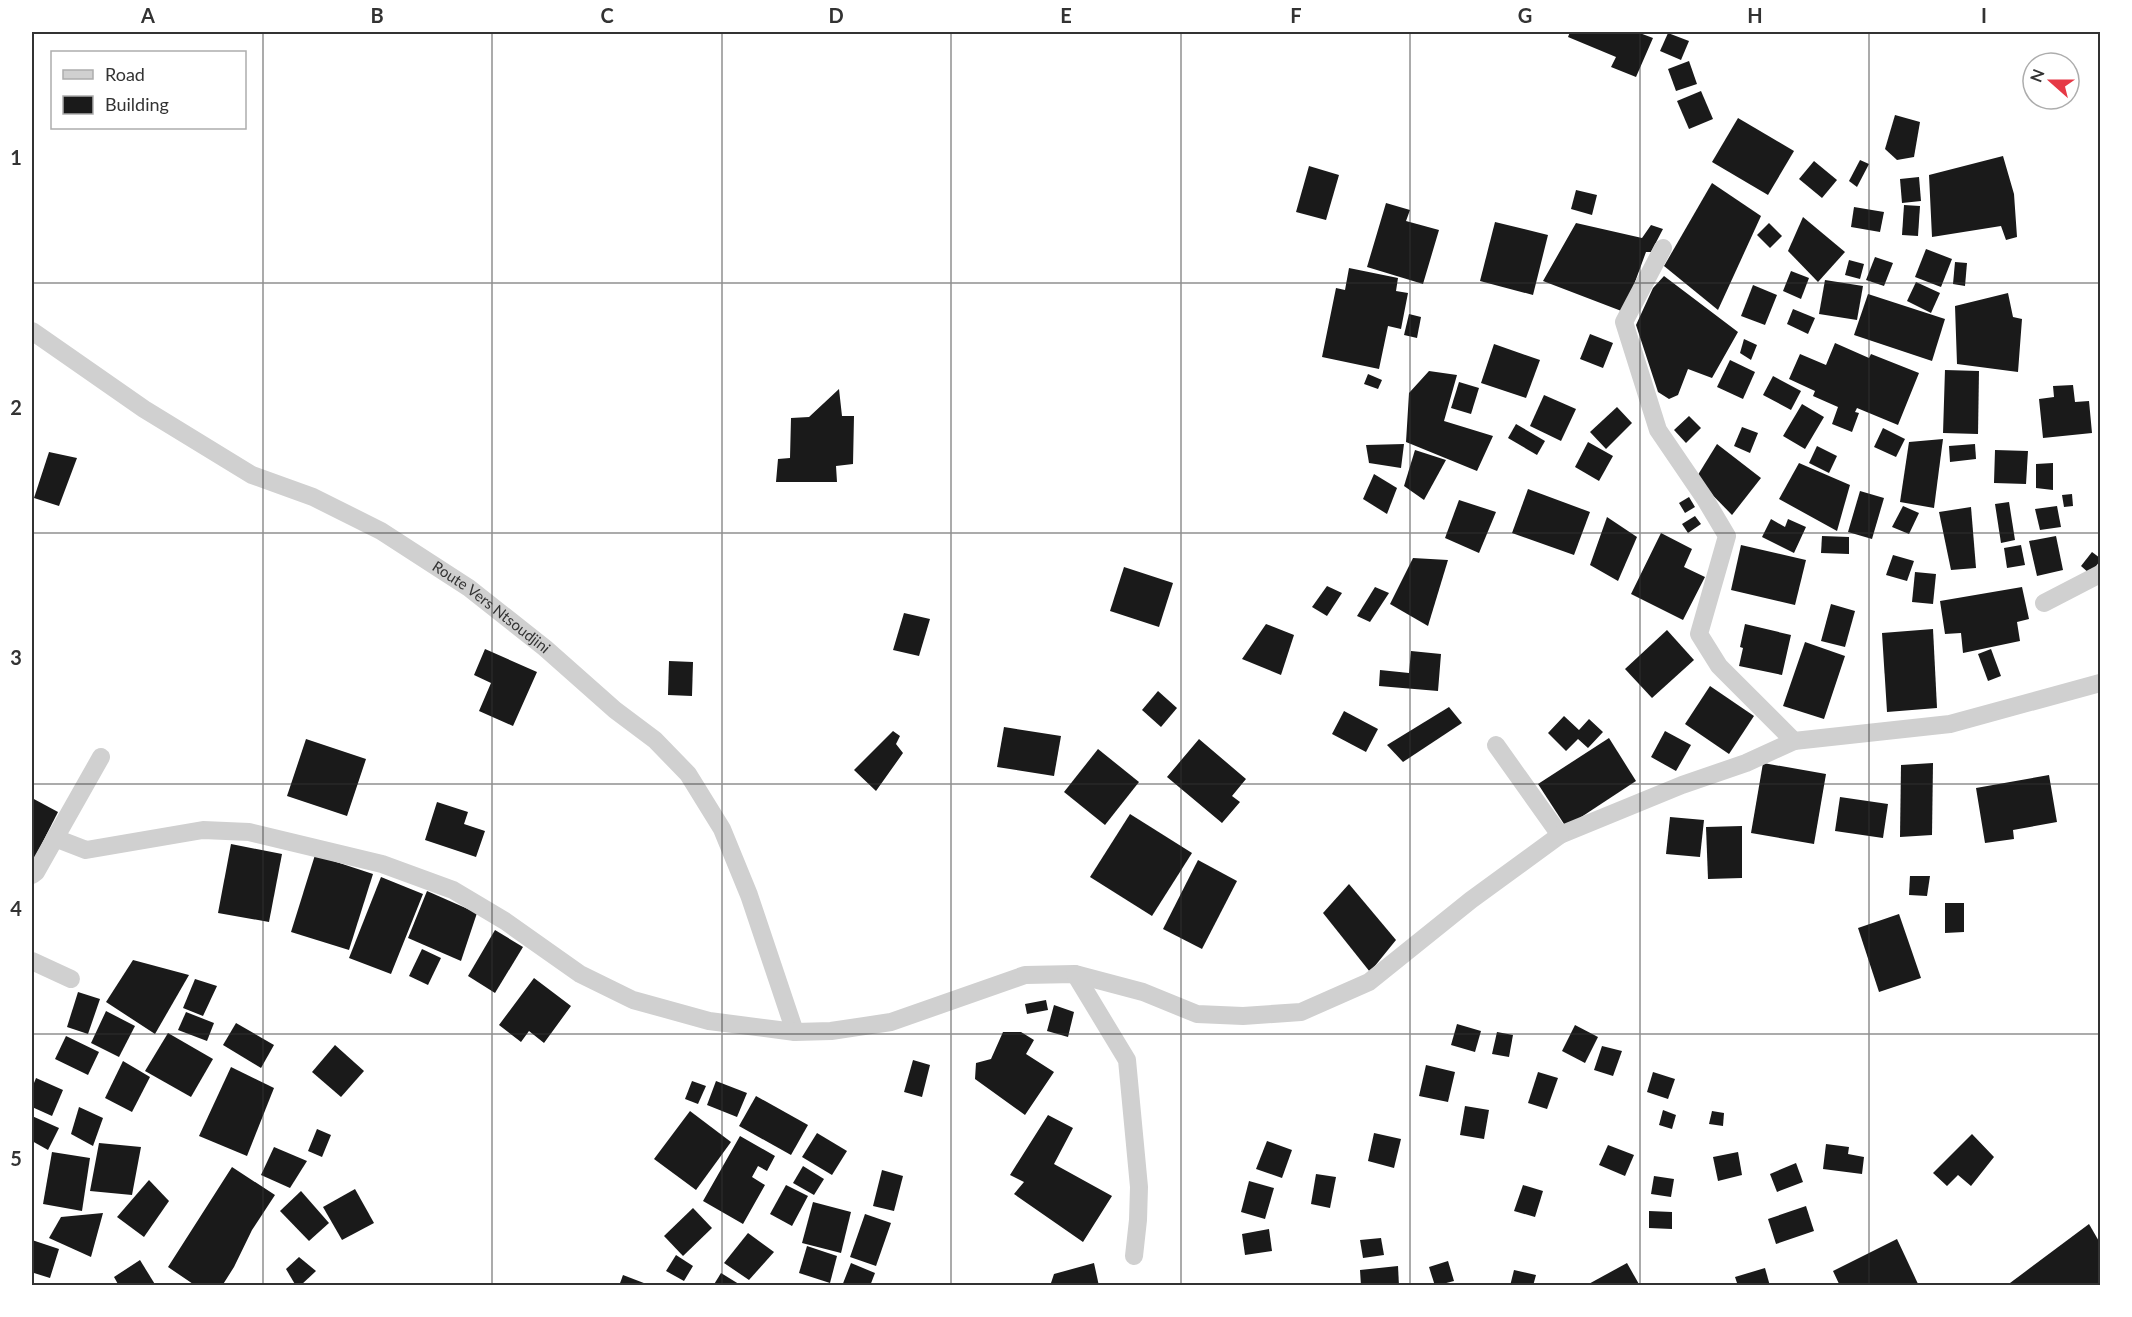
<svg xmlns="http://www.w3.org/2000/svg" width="2132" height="1317" font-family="Lato,sans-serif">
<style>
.building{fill:#1a1a1a}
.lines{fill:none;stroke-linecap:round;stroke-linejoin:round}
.street{stroke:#d0d0d0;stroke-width:18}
.grid{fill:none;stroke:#333;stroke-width:1.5;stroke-opacity:0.55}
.labels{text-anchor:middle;stroke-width:6;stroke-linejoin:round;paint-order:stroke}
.street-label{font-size:15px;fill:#333;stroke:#fff}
.neatline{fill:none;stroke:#333;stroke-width:2}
.grid-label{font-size:20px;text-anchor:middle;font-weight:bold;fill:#333}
</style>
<rect width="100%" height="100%" fill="#fff"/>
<!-- building -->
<g class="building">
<polygon points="1570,32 1637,32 1653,38 1636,77 1611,67 1616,57 1568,37"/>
<polygon points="1668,33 1689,41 1681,60 1660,51"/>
<polygon points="1689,61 1697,84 1676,91 1668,69"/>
<polygon points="1701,91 1713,119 1689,129 1677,101"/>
<polygon points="1895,115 1920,122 1914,157 1897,160 1885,149"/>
<polygon points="1738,118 1794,151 1768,195 1712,162"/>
<polygon points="2003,156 2014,194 2017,237 2006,240 2001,226 1932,237 1929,175"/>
<polygon points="1860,160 1869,164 1857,187 1849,181"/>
<polygon points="1814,161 1837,180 1822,198 1799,179"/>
<polygon points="1309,166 1339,175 1326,220 1296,212"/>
<polygon points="1919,177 1921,201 1902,203 1900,179"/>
<polygon points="1712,183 1761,216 1718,310 1664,266"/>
<polygon points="1576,190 1597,195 1592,215 1571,209"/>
<polygon points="1386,203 1410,210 1406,221 1439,230 1423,284 1367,267"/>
<polygon points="1904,205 1920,206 1918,236 1902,235"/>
<polygon points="1854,207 1884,212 1880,232 1851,227"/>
<polygon points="1803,217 1845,252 1818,282 1788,251"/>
<polygon points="1495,222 1548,235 1533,295 1480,281"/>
<polygon points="1576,223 1642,238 1651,225 1663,229 1651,252 1646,252 1624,312 1543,281"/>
<polygon points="1769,223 1782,236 1770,248 1757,235"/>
<polygon points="1926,249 1952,259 1941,287 1915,277"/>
<polygon points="1875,257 1893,263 1884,286 1866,280"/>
<polygon points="1849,260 1864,264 1860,279 1845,275"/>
<polygon points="1955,262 1967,263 1965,286 1953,284"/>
<polygon points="1349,268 1398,278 1396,291 1408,293 1401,329 1388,326 1379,369 1322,357 1336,288 1345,290"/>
<polygon points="1791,271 1809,278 1801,299 1783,291"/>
<polygon points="1664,276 1738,332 1712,378 1688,369 1678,395 1669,399 1658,392 1636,325 1653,288"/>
<polygon points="1825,280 1863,286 1857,320 1819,314"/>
<polygon points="1916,282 1940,293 1931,313 1907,301"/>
<polygon points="1753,285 1777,295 1765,325 1741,316"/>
<polygon points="2008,293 2013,317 2022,319 2018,372 1957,364 1955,306"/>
<polygon points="1868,294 1945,319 1932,361 1854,335"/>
<polygon points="1793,309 1815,318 1808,334 1787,324"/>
<polygon points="1409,314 1421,317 1417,338 1404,335"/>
<polygon points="1590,334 1613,343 1603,368 1580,359"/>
<polygon points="1744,339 1757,345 1751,360 1740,353"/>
<polygon points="1835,343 1869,358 1871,354 1919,373 1898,425 1857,408 1855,412 1859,413 1852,432 1832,424 1838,407 1813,396 1815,391 1789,379 1800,354 1826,365"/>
<polygon points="1494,344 1540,360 1526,398 1481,383"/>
<polygon points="1730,360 1755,372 1743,399 1717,387"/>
<polygon points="1945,370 1979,371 1978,434 1943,433"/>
<polygon points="1429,371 1457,375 1444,421 1493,436 1477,471 1406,442 1409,393"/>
<polygon points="1368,374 1382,380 1378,389 1364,384"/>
<polygon points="1773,376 1801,391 1791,410 1763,395"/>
<polygon points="1459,382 1479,388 1471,414 1451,408"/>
<polygon points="2073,385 2075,402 2089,401 2092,433 2043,438 2039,399 2054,397 2053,386"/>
<polygon points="839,389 842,416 854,416 853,464 836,466 837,482 776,482 778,459 790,458 791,418 809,417"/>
<polygon points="1544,395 1576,409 1561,441 1530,426"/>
<polygon points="1802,404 1824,417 1805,449 1783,436"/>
<polygon points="1617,407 1632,423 1606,449 1590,432"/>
<polygon points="1689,416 1701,428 1686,443 1674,430"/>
<polygon points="1516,424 1545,441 1537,455 1508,438"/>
<polygon points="1742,427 1758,433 1750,453 1734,446"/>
<polygon points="1883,428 1905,439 1896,457 1874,447"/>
<polygon points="1943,439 1934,508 1900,502 1909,442"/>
<polygon points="1588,442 1613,456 1599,481 1575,467"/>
<polygon points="1404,444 1401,468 1369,463 1366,445"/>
<polygon points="1717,444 1761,478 1732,515 1696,478"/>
<polygon points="1975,444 1976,459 1950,462 1949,446"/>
<polygon points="1817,446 1837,456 1829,473 1809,463"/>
<polygon points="1415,450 1446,460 1424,500 1404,486"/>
<polygon points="1995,450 2028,451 2026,484 1994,483"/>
<polygon points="49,452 77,458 59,506 34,498"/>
<polygon points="1799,463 1850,485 1837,531 1779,499"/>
<polygon points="2053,463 2053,490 2036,488 2036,464"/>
<polygon points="1374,474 1397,488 1387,514 1363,499"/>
<polygon points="1528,489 1590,512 1574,555 1512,533"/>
<polygon points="1860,491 1884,498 1872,539 1848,532"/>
<polygon points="2072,494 2073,506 2064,507 2062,495"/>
<polygon points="1689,497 1695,507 1685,513 1679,503"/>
<polygon points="1459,500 1496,512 1479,553 1445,538"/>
<polygon points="2009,502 2015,540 2001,543 1995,504"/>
<polygon points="1903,506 1919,513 1909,534 1892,527"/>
<polygon points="2057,506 2061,527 2040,530 2035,509"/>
<polygon points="1971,507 1976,568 1951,570 1939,512"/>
<polygon points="1695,516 1701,524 1688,533 1682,524"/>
<polygon points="1607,517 1637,537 1618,581 1590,565"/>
<polygon points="1771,519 1785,527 1788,519 1806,527 1794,553 1762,537"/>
<polygon points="1661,533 1692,549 1684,567 1705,577 1683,620 1631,594"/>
<polygon points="1822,536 1849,537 1849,554 1821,553"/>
<polygon points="2056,536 2063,570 2037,576 2029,541"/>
<polygon points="1741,545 1806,560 1795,605 1731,590"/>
<polygon points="2021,545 2025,565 2007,568 2004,548"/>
<polygon points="2092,552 2100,558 2100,561 2090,574 2081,566"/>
<polygon points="1893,555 1914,561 1907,581 1886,575"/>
<polygon points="1413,558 1448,560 1428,626 1390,604"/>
<polygon points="1124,567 1173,583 1159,627 1110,611"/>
<polygon points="1915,572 1936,574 1933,604 1912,602"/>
<polygon points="1327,586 1342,593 1327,616 1312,607"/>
<polygon points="1375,587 1389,593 1370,622 1357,616"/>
<polygon points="2022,587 2029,619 2017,622 2020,641 1963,653 1961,633 1945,634 1940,601"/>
<polygon points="1831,604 1855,611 1845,647 1821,641"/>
<polygon points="904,613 930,619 919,656 893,650"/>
<polygon points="1266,624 1294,635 1281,675 1242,659"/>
<polygon points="1745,624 1791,635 1782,675 1739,666 1743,648 1740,647"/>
<polygon points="1933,629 1937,708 1887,712 1882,633"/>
<polygon points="1667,630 1694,660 1652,698 1625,669"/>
<polygon points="1805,642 1845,656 1824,719 1783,706"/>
<polygon points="485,649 537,672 513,726 479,711 491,683 474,675"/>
<polygon points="1991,649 2001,676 1988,681 1978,654"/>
<polygon points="1411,651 1441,654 1438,691 1379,686 1380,670 1409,673"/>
<polygon points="669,661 693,662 692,696 668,695"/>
<polygon points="1710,686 1754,716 1729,754 1685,724"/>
<polygon points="1158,691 1177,708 1161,727 1142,710"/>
<polygon points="1449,707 1462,723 1403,762 1387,745"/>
<polygon points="1344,711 1378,729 1366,752 1332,734"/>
<polygon points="1564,716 1579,730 1589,719 1603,732 1588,748 1578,739 1566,751 1548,733"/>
<polygon points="1004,727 1061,736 1054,776 997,767"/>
<polygon points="893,731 900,736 896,744 903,753 876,791 854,770"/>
<polygon points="1665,731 1691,745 1676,771 1651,757"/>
<polygon points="1609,738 1636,781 1566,827 1538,784"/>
<polygon points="306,739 366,759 347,816 287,796"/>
<polygon points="1199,739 1246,779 1232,796 1240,802 1222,823 1167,777"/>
<polygon points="1098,749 1139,782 1105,825 1064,792"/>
<polygon points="1763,763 1826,774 1814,844 1751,833"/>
<polygon points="1933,763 1932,835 1900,837 1901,765"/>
<polygon points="2049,775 2057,822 2013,830 2014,839 1985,843 1976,788"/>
<polygon points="1840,797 1888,804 1883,838 1835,831"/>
<polygon points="32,798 58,812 32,863"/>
<polygon points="437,802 468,812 464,824 485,831 476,857 425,840"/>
<polygon points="1130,814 1192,853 1152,916 1090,877"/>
<polygon points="1670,817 1704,820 1700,857 1666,854"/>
<polygon points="1742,826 1742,878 1708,879 1706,827"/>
<polygon points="231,844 282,854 269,922 218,913"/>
<polygon points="315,855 373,874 349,950 291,932"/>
<polygon points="1198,860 1237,881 1202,949 1163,929"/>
<polygon points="1910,876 1930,876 1927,896 1909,895"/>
<polygon points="381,877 423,894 391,974 349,958"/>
<polygon points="1349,884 1396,940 1370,972 1323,913"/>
<polygon points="427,891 477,913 461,961 408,938"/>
<polygon points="1945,903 1964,903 1964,932 1945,933"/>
<polygon points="1899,914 1921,978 1879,992 1858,928"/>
<polygon points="495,930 523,947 495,993 468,976"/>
<polygon points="422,949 441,958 428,985 409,976"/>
<polygon points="133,960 189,975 155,1034 106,1002"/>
<polygon points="534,978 571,1006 544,1043 529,1031 521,1042 499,1025"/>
<polygon points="195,979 217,986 203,1016 183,1008"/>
<polygon points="78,992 100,999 88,1034 67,1027"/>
<polygon points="1046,1000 1048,1010 1027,1014 1025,1004"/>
<polygon points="1054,1005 1074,1012 1068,1037 1047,1031"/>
<polygon points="106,1011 135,1026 119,1057 91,1043"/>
<polygon points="186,1012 214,1023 207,1041 178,1030"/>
<polygon points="236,1023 274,1045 261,1068 223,1045"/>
<polygon points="1457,1024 1481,1031 1475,1052 1451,1045"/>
<polygon points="1575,1025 1598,1037 1585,1063 1562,1051"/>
<polygon points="1003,1032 1021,1032 1034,1040 1026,1054 1054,1072 1025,1115 975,1079 976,1063 991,1059"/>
<polygon points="1497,1032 1513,1035 1509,1057 1492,1054"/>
<polygon points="168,1033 213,1059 191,1097 145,1071"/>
<polygon points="66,1036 99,1052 88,1075 55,1059"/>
<polygon points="335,1045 364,1071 341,1097 312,1072"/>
<polygon points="1602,1046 1622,1051 1613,1076 1594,1070"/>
<polygon points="913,1060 930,1065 922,1097 904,1092"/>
<polygon points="123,1061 150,1077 132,1112 105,1098"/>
<polygon points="1426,1065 1455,1072 1448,1102 1419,1096"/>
<polygon points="231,1067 274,1088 247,1156 199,1136"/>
<polygon points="1538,1072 1558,1078 1547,1109 1528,1103"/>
<polygon points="1653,1072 1675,1079 1668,1099 1647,1092"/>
<polygon points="36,1078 63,1090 52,1116 32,1107 32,1088"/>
<polygon points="692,1081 706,1086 698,1104 685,1099"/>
<polygon points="716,1081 747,1093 737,1117 707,1105"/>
<polygon points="756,1096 808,1125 791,1155 739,1126"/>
<polygon points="1465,1106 1489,1110 1484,1139 1460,1135"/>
<polygon points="79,1107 103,1118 93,1146 71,1134"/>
<polygon points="1663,1110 1676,1115 1672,1129 1659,1125"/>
<polygon points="690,1111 731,1142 696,1190 654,1159"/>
<polygon points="1712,1111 1724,1113 1723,1126 1709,1124"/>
<polygon points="1048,1115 1073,1128 1054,1164 1112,1196 1083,1242 1014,1194 1024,1182 1010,1175"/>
<polygon points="32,1116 59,1128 48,1150 32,1141"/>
<polygon points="317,1129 331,1135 322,1157 308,1151"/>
<polygon points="817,1133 847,1151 832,1175 802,1157"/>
<polygon points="1374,1133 1401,1139 1394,1168 1368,1161"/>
<polygon points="1972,1134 1994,1157 1971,1186 1958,1175 1947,1186 1933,1173"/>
<polygon points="740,1136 775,1156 767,1171 758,1166 752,1177 765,1185 743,1224 703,1201"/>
<polygon points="1267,1141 1292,1150 1282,1178 1256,1169"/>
<polygon points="99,1143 141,1147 132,1195 90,1191"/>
<polygon points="1826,1144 1849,1147 1848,1154 1864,1157 1862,1174 1823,1169"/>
<polygon points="1608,1145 1634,1155 1625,1176 1599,1165"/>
<polygon points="274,1147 307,1161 290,1188 261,1175"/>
<polygon points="52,1152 90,1158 82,1211 43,1204"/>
<polygon points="1738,1152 1742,1175 1718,1181 1713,1157"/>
<polygon points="1796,1163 1803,1182 1777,1192 1770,1174"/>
<polygon points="803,1166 824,1179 814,1195 793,1183"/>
<polygon points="232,1167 275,1195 252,1230 234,1267 222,1286 196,1286 168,1267"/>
<polygon points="882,1170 903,1176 894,1211 873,1206"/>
<polygon points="1316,1174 1336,1177 1330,1208 1311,1204"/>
<polygon points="1654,1176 1674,1179 1671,1197 1651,1194"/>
<polygon points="149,1180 169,1201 144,1237 117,1217"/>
<polygon points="1249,1181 1274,1188 1265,1219 1241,1212"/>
<polygon points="786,1185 808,1196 792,1226 770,1214"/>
<polygon points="1523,1185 1543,1191 1535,1217 1514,1211"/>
<polygon points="355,1189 374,1223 342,1240 323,1207"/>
<polygon points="301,1191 329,1223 309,1241 280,1211"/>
<polygon points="813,1202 851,1212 841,1253 802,1243"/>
<polygon points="1806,1206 1814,1231 1776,1244 1768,1219"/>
<polygon points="693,1208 712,1228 683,1256 664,1236"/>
<polygon points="1649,1211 1672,1212 1672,1229 1649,1228"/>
<polygon points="103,1213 91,1257 49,1238 61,1217"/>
<polygon points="865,1214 891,1223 876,1266 850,1257"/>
<polygon points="2089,1224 2100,1243 2100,1286 2006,1286"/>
<polygon points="1269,1229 1272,1251 1245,1255 1242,1234"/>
<polygon points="748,1233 774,1252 749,1280 724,1263"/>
<polygon points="1381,1238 1384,1255 1363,1258 1360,1240"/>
<polygon points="1897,1239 1919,1286 1840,1286 1833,1271"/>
<polygon points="32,1240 59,1249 50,1278 34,1273 32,1278"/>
<polygon points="807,1246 837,1256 830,1283 799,1273"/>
<polygon points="676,1255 693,1266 684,1281 666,1271"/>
<polygon points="299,1257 316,1271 300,1286 296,1286 286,1269"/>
<polygon points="140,1260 156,1286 119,1286 114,1277"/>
<polygon points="1448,1261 1454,1281 1435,1286 1429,1267"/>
<polygon points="851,1263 875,1273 870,1286 842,1286"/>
<polygon points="1094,1263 1099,1286 1050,1286 1054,1274"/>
<polygon points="1627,1263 1640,1286 1585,1286"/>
<polygon points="1398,1266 1399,1286 1361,1286 1360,1270"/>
<polygon points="1765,1268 1770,1286 1738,1286 1735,1277"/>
<polygon points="1514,1270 1536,1275 1533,1286 1510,1286"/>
<polygon points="721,1273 742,1286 713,1286"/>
<polygon points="623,1275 649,1285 649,1286 619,1286"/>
</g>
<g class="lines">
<!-- street -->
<g class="street">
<polyline points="1663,248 1624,322 1658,430 1705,499 1727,536 1699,634 1719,666 1794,741 1950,724 2100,683"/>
<path id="s1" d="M32,331L144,409L252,475L313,497L381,531L469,588L545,648L615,710L655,740L688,774L722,829L749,895L795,1032"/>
<polyline points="2044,603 2100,574"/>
<polyline points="1496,745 1560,835 1682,785 1746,763 1794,741"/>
<polyline points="55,838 86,850 203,830 249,832 382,864 453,890 505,921 580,974 633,1000 709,1021 795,1032 831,1031 891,1022 1025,975 1075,974 1143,992 1197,1014 1243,1016 1301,1012 1369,982 1471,900 1560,835"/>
<polyline points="32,875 36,872 101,757"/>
<polyline points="32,961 71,979"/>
<polyline points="1075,974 1127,1060 1139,1187 1138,1220 1134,1256"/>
</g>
</g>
<!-- grid -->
<path class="grid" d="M263,32V1286M492,32V1286M722,32V1286M951,32V1286M1181,32V1286M1410,32V1286M1640,32V1286M1869,32V1286M32,283H2100M32,533H2100M32,784H2100M32,1034H2100"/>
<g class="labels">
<!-- street labels -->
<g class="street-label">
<text dy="5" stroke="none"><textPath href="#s1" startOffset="538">Route Vers Ntsoudjini</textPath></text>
</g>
</g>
<!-- border -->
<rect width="2132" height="1317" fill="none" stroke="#ffffff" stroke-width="66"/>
<!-- legend -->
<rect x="51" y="51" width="195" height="78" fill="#ffffff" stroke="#adadad" stroke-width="1.5"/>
<rect x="63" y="70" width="30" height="9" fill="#d0d0d0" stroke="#adadad" stroke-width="1.5"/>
<text x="105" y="81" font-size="18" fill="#333333">Road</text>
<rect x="63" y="96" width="30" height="18" fill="#1a1a1a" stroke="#adadad" stroke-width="1.5"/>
<text x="105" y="111" font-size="18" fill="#333333">Building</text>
<!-- north arrow -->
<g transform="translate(2051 81) rotate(291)"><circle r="28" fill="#ffffff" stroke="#adadad" stroke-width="1.5"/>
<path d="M0-4.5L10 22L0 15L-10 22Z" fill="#e63946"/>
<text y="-9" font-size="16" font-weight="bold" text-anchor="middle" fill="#333333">N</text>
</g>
<rect x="33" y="33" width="2066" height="1251" class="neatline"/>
<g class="grid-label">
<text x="148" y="23">A</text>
<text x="377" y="23">B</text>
<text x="607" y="23">C</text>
<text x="836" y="23">D</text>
<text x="1066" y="23">E</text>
<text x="1296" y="23">F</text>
<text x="1525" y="23">G</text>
<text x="1755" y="23">H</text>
<text x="1984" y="23">I</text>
<text x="16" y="165">1</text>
<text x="16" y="415">2</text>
<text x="16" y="665">3</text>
<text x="16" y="916">4</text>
<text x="16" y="1166">5</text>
</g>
</svg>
